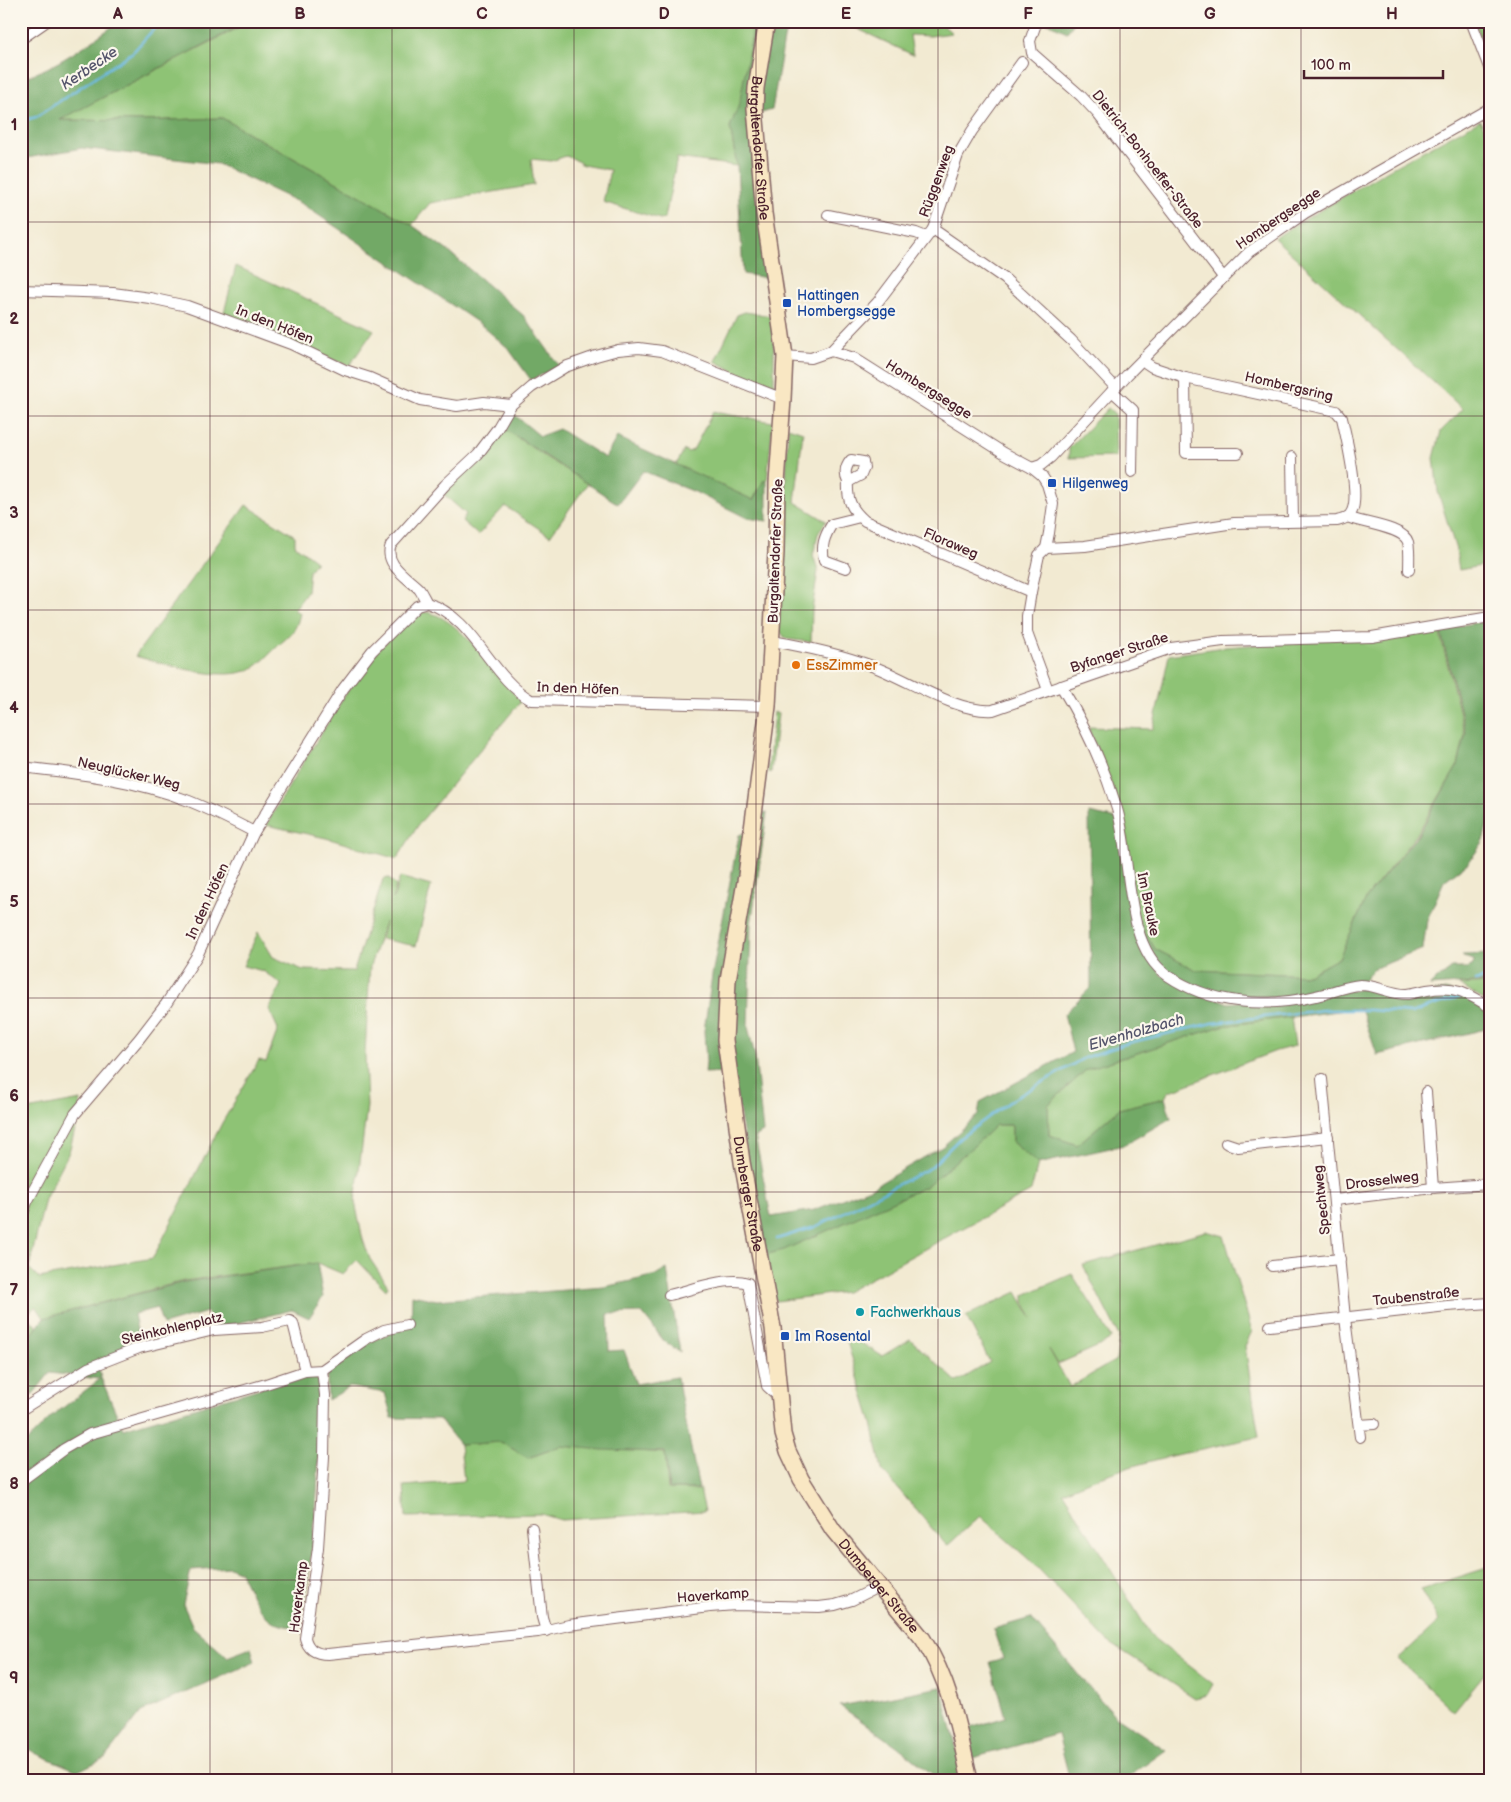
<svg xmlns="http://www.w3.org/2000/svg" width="1511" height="1802" font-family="'Balsamiq Sans',sans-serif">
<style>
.green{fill:#8ec375;stroke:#6c7150}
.forest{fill:#72a966;stroke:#5e6448}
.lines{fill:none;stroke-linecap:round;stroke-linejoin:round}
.stream{stroke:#66b7e1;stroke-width:2.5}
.minor-casing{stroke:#856665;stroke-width:12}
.secondary-casing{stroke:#856665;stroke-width:18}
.minor{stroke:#fff;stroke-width:10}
.secondary{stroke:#f9e7c3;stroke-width:15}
.grid{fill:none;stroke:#4a1f2b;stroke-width:1;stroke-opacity:0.55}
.transit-dot{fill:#1a4fb4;stroke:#fbf7ec;stroke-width:2}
.food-dot{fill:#e8710a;stroke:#fbf7ec;stroke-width:2}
.culture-dot{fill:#0f9aa8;stroke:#fbf7ec;stroke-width:2}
.labels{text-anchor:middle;stroke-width:4.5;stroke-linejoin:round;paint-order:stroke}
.street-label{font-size:14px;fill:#4a1f2b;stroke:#fbf7ec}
.transit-label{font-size:14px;fill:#164399;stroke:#fbf7ec;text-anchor:start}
.food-label{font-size:14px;fill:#c56008;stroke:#fbf7ec;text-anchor:start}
.culture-label{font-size:14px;fill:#0d838f;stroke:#fbf7ec;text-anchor:start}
.water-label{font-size:15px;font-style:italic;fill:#54546b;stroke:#fbf7ec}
.neatline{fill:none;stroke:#4a1f2b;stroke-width:2}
.grid-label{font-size:16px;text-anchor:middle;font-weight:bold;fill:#4a1f2b}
</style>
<rect width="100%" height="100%" fill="#fbf7ec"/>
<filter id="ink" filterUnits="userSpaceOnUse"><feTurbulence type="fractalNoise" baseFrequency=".02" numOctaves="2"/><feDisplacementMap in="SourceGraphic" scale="10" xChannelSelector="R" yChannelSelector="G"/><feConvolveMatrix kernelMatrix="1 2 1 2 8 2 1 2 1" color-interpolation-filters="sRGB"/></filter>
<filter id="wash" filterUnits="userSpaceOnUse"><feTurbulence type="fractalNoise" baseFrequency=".0096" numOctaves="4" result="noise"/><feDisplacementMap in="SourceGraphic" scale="20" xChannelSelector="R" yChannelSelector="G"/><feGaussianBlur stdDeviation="1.12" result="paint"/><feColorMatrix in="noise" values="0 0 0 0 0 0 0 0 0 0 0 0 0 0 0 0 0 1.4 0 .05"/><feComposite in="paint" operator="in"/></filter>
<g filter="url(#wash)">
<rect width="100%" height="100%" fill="#f2ead2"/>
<!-- green -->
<g class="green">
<polygon points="236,21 760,21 739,105 730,127 737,166 677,158 665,218 660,219 603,202 610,170 583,165 574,159 566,156 551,161 531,159 534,185 430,203 412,225 222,118 143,121 59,120 238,28"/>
<polygon points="841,21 938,21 952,33 930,36 910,35 913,55"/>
<polygon points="1474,21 1490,21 1490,59"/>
<polygon points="1480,120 1490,137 1490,561 1486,565 1459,570 1456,550 1438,492 1434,458 1441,431 1463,409 1274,238 1388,170"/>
<polygon points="236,266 374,330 349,366 223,316"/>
<polygon points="745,312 772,316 774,349 774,387 768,389 715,361 737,315"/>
<polygon points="1108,408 1115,414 1116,457 1069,458 1069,448"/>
<polygon points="713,412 773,422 767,480 764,480 753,500 676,465 684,450 688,452 693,450"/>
<polygon points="502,427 547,458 588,483 550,536 505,506 478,535 462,521 466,514 442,493"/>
<polygon points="788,427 803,432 795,502 826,521 818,534 813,555 818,570 812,611 811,642 786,639 779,630 784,530"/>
<path d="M246,505L295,536V545L316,561L309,571L307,592L294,610L300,613C296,633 290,634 277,647C269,654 262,663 253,668C225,684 165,664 135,656Z"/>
<path d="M424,612C455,613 495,671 515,695L522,700L419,824L397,859L326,838L266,825L303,763L360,671L377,651L413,616Z"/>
<polygon points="1439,630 1465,734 1458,765 1417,834 1367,897 1339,958 1308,975 1195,970 1155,949 1134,911 1125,819 1088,727 1153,729 1169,655 1225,647"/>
<polygon points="774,712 778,714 771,773 768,771"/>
<polygon points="400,877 431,886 416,946 381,939 385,922 370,966 365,1054 367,1106 355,1202 363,1240 370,1259 388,1286 386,1290 357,1260 343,1274 317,1263 184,1281 44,1318 36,1306 27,1315 37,1327 33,1333 21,1334 21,1111 81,1100 77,1122 69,1152 45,1199 29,1268 39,1278 153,1258 222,1123 259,1060 266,1062 278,1029 269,1009 281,984 263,971 243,966 258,932 273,957 303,970 354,971 383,879 389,878 396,885 393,899"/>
<polygon points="1490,983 1490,1004 1459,985"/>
<polygon points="1291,1017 1295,1046 1276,1051 1168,1092 1165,1098 1119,1109 1077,1145 1049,1135 1048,1105 1087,1069 1222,1026"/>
<polygon points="995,1125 1012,1125 1012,1142 1038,1164 1031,1191 846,1292 776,1301 764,1255 784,1249 925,1187 975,1145"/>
<path d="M1206,1231L1224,1236L1252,1331L1245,1346L1259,1437C1193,1451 1125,1463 1063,1492L1152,1637L1213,1684L1207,1695L1195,1698L1107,1641L1035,1565L980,1516L947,1546L882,1470L872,1423L844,1332L882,1356L910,1339L957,1382L990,1362L966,1316L1017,1292L1032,1318L1024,1301V1295L1072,1274L1099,1316L1111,1338L1099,1346L1058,1364L1049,1349L1070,1387L1116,1360L1119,1336L1083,1265Z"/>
<polygon points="501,1442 528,1458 561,1446 665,1453 668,1489 700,1490 705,1511 561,1520 541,1514 406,1517 404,1486 464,1481 460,1445"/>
<polygon points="1490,1567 1490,1667 1454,1711 1398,1659 1439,1621 1421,1589"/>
</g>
<!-- forest -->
<g class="forest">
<path d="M120,21H236L238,27L60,120L143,121L222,118L412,225L448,251L524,316L559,366L531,380L508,348L480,324L302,204L218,164L82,148L27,158L21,138V79C57,67 89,43 120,21Z"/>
<polygon points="1043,21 1076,21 1067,32"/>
<polygon points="786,28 772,110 751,116 767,278 743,274 737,166 730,127 739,105 753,29"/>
<polygon points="511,412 540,436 559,429 605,458 617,437 753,500 764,480 767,480 767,521 747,518 695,492 643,471 618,504 502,427"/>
<polygon points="1487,621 1490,642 1490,813 1483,842 1469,862 1444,881 1427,920 1423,949 1373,969 1364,981 1315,994 1264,1001 1227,999 1164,972 1146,945 1134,912 1155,949 1196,970 1308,975 1339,958 1367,897 1418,835 1458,765 1466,733 1440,629"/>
<polygon points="767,812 751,925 748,1027 755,1056 763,1132 755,1136 771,1217 814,1210 875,1186 942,1147 978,1115 980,1102 1073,1052 1064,1014 1091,987 1089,813 1117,819 1131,915 1161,975 1228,1003 1368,988 1409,997 1445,990 1464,994 1490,1010 1490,1028 1377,1055 1361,1008 1222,1026 1087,1069 1048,1105 1049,1135 1077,1145 1119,1109 1165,1098 1171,1118 1124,1145 1038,1164 1012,1142 1012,1125 996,1125 975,1145 925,1187 784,1250 764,1255 727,1039 760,814"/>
<polygon points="751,830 727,980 729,1072 705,1073 706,1062 704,1031 712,975 739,835"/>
<polygon points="1490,954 1490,982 1430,986 1431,984 1452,968 1468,968 1473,965 1474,960 1463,957 1463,955"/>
<path d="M317,1263L323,1297L309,1318L292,1310L217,1328L207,1312L163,1325L157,1308L134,1314L140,1345L97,1360L101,1378L123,1429L295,1378L312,1376L320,1381C320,1463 317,1546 299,1626C263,1631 254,1598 239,1571L229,1567L191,1570L183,1604L193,1627L227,1657L251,1648L255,1662L141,1712L105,1758L78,1771L37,1754L21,1745V1447L51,1417L100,1379L50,1373L21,1409V1334L33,1333L44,1318L184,1282Z"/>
<path d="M667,1269L680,1352L664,1341L642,1313L608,1314L609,1351L624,1350L636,1384L677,1377L699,1489H669L665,1452L603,1450L561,1446L528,1458L501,1442L460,1445L439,1419L392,1418L385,1393L350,1387L328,1400C328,1392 326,1380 328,1373C335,1354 393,1331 411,1326L412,1295L437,1300L604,1287L657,1275Z"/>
<polygon points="1031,1618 1082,1679 1116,1717 1166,1750 1123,1781 1070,1781 1058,1734 969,1759 967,1729 1006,1717 990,1662 1003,1658 993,1629"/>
<polygon points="941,1687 965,1781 941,1781 897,1746 840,1706"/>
</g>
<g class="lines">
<!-- stream -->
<g class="stream">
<polyline points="21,121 36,117 133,52 161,21"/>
<polyline points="1475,981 1490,977"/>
<polyline points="777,1239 815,1227 930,1168 960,1138 1012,1100 1084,1058 1128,1043 1212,1023 1323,1010 1369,1010 1411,1013 1460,997"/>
</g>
</g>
</g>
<g filter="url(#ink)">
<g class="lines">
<!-- minor casing -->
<g class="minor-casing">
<g id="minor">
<polyline points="1037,21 1030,41 1032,53 1081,96 1097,113 1223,277"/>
<polyline points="1471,21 1490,70"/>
<polyline points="21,39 47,21"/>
<polyline points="828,215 916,233 926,237"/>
<polyline points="933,229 1005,279 1071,340 1115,387"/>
<polyline points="21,290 113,293 150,298 187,306 291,344 345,370 370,378 420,400 457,406 484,402 511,405"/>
<polyline points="831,351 877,303 933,229 958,155 972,131 1022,62"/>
<polyline points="785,356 811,358 831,351 854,358 1004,453 1032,468 1042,476 1047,484 1053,504 1049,533 1046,548 1039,555 1031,592 1027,616 1027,633 1048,690"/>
<polyline points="1185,378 1186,453 1238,453"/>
<polyline points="1112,391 1133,410 1132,472"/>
<polyline points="1292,457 1293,521"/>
<polyline points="1032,468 1041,465 1051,457 1127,375 1249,252 1305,213 1490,108"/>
<path d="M848,482C844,474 845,467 851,460L863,462L864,468L861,475L848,482C847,500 851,509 865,521L1031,592"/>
<path d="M1347,517C1361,523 1404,527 1408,542C1410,551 1409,561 1409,570"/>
<path d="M1046,548L1085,546L1234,523L1337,521C1344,519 1349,518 1352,511C1360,495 1346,436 1342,418L1336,411L1185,378L1152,367L1146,363L1144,358"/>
<path d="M846,568L824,560C821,546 824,537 832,524L860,517"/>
<path d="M427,603C424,598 422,593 419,589C407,577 383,564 391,545L445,485L478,454L497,429L511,405L532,387L565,367L596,356L618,350L639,348L662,351L783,399"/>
<path d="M772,641C807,647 839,654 872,666C908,679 956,713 993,710L1171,648L1223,641L1372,637L1490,617"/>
<path d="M1061,686C1085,725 1104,766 1117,809C1132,857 1123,945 1167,975C1211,1005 1266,1008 1316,996C1331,993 1345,986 1360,985C1377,985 1392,995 1408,994C1415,993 1421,991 1427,990C1455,985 1466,992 1490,1007"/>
<path d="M21,767C77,773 136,780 189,801C211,810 233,821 254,832"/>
<polyline points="1322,1079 1345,1318 1360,1437"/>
<polyline points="1426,1092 1433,1188"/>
<polyline points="1226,1143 1238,1147 1328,1137"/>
<polyline points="1335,1200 1433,1188 1490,1184"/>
<path d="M21,1219L27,1202L75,1114L139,1039L166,1004L198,954L254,832L343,689L372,651L417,606L427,603C474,617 490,677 531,700L768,706"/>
<polyline points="1272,1266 1340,1259"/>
<path d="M669,1295C691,1290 727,1276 748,1283L767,1386L779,1397"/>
<polyline points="1270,1326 1447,1306 1490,1303"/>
<path d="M322,1370L325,1395L324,1457L318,1548L305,1638C308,1650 316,1654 328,1654L538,1632L569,1625L710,1607L735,1605L819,1607L835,1605L852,1600L880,1586"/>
<polyline points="21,1410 88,1368 139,1348 214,1330 262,1327 290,1321 293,1323 305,1371"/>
<polyline points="1359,1425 1374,1424"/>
<polyline points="21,1481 64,1449 90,1434 266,1384 305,1371 322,1370 366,1339 384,1330 407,1325"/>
<polyline points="532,1528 542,1617 546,1631"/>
</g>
</g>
<!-- secondary casing -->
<g class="secondary-casing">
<g id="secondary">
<path id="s1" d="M767,21L756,88L755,108L764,213L785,356L783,399L777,483L776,552L768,706L746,876L728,980L725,1040L742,1162L773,1328L783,1434L788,1451L801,1479L833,1530L923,1639C951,1683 959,1731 970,1781"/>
</g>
</g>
<!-- minor -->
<use href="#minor" class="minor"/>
<!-- secondary -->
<use href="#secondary" class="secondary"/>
</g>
</g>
<!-- grid -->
<path class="grid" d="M210,21V1781M392,21V1781M574,21V1781M756,21V1781M938,21V1781M1120,21V1781M1301,21V1781M21,222H1490M21,416H1490M21,610H1490M21,804H1490M21,998H1490M21,1192H1490M21,1386H1490M21,1580H1490"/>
<!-- markers -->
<g class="transit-dot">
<rect x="782" y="298" width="10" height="10" rx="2.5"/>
<rect x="1047" y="478" width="10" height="10" rx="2.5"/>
<rect x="780" y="1331" width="10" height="10" rx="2.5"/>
</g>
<circle class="food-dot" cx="796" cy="665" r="5"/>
<circle class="culture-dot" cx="860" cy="1312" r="5"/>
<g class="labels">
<!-- street labels -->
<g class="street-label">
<text dy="5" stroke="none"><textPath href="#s1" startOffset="128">Burgaltendorfer Straße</textPath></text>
<text transform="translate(1148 159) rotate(52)" y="5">Dietrich-Bonhoeffer-Straße</text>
<text transform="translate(936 181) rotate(-70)" y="5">Rüggenweg</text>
<text transform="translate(1278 218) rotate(-34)" y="5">Hombergsegge</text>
<text transform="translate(275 324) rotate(22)" y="5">In den Höfen</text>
<text transform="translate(1289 386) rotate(13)" y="5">Hombergsring</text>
<text transform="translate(929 389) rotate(32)" y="5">Hombergsegge</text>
<text transform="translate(951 543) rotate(23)" y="5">Floraweg</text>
<text transform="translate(775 551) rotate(-88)" y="5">Burgaltendorfer Straße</text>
<text transform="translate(1119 652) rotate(-18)" y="5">Byfanger Straße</text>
<text transform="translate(578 688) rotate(2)" y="5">In den Höfen</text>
<text transform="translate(129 773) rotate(13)" y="5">Neuglücker Weg</text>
<text transform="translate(207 901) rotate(-65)" y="5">In den Höfen</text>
<text transform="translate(1149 904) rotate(78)" y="5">Im Brauke</text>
<text transform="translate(1382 1180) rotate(-7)" y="5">Drosselweg</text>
<text dy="5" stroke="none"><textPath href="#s1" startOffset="1181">Dumberger Straße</textPath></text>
<text transform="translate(1321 1200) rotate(-96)" y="5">Spechtweg</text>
<text transform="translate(1416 1296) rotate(-6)" y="5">Taubenstraße</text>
<text transform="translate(172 1328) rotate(-13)" y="5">Steinkohlenplatz</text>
<text dy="5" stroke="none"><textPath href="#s1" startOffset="1605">Dumberger Straße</textPath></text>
<text transform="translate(713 1595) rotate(-4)" y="5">Haverkamp</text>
<text transform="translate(298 1597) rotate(-83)" y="5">Haverkamp</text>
</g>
<!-- transit labels -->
<g class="transit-label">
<text x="797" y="300">Hattingen<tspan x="797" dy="16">Hombergsegge</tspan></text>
<text x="1062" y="488">Hilgenweg</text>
<text x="795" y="1341">Im Rosental</text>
</g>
<!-- food labels -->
<g class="food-label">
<text x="806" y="670">EssZimmer</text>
</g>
<!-- culture labels -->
<g class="culture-label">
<text x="870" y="1317">Fachwerkhaus</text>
</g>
<!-- water labels -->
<g class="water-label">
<text transform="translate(89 68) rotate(-34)" y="5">Kerbecke</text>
<text transform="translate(1136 1032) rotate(-16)" y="5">Elvenholzbach</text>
</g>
</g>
<!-- margin -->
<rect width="1511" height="1802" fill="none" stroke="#fbf7ec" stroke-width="55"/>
<!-- scale -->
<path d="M1304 70v8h139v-8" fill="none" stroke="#4a1f2b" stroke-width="2.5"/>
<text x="1311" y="70" font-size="15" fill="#4a1f2b" stroke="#fbf7ec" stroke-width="4" paint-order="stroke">100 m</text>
<rect x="28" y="28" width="1456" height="1746" class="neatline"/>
<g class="grid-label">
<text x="118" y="19">A</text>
<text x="300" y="19">B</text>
<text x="482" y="19">C</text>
<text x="664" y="19">D</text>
<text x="846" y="19">E</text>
<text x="1028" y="19">F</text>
<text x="1210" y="19">G</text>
<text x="1392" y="19">H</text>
<text x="14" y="130">1</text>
<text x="14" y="324">2</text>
<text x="14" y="518">3</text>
<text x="14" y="713">4</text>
<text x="14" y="907">5</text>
<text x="14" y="1101">6</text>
<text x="14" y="1295">7</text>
<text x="14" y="1489">8</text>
<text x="14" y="1683">9</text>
</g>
</svg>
